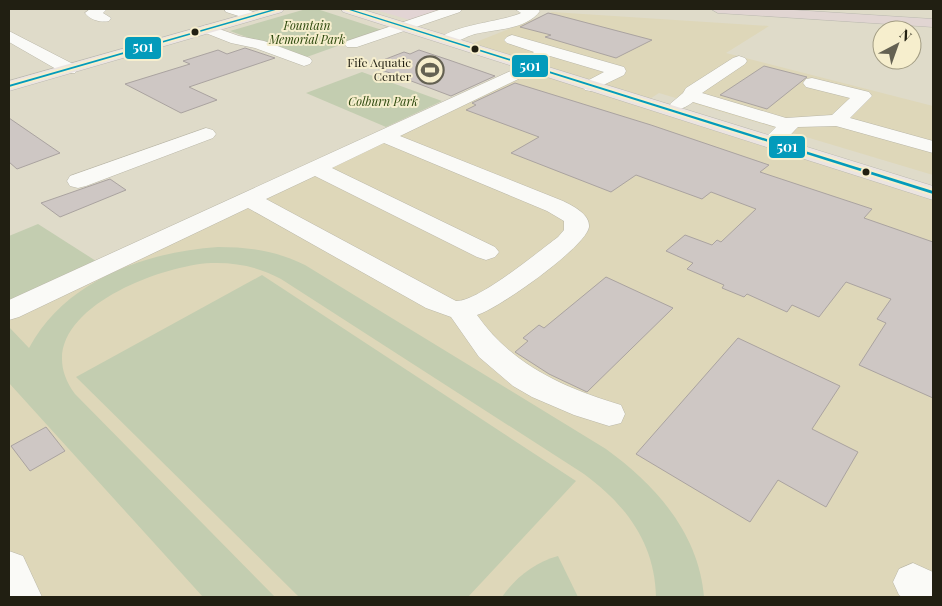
<svg xmlns="http://www.w3.org/2000/svg" width="942" height="606" font-family="'Playfair Display',serif">
<style>
.commercial{fill:#e2d4d4}
.built{fill:#ded7b9}
.green{fill:#c3cdb0}
.building{fill:#cec7c4;stroke:#aaa3a0}
.lines{fill:none;stroke-linecap:round;stroke-linejoin:round}
.minor-casing{stroke:#bab7a8;stroke-width:1}
.major-casing{stroke:#bbb9b0;stroke-width:1}
.highway-casing{stroke:#bbb9b0;stroke-width:1}
.minor{fill:#fafaf7;fill-rule:evenodd}
.major{fill:#ebe4e1;fill-rule:evenodd}
.highway{fill:#e1d5d2;fill-rule:evenodd}
.bus-1-casing{stroke:#f6eecd;stroke-width:4}
.bus-1{fill:#039bbb;fill-rule:evenodd}
.bus-dot{fill:#211f12;stroke:#f6eecd;stroke-width:2}
.labels{text-anchor:middle;stroke-width:4;stroke-linejoin:round;paint-order:stroke}
.far-park-label{font-size:12px;font-style:italic;fill:#2c480c;stroke:#f6eecd}
.far-poi-label{font-size:12px;fill:#211f12;stroke:#f6eecd;text-anchor:end}
.line-badge{stroke:#f6eecd;stroke-width:2}
.badge-label{font-size:14px;text-anchor:middle;font-weight:bold;fill:#fff}
</style>
<rect width="100%" height="100%" fill="#dfdbc9"/>
<!-- commercial -->
<polygon class="commercial" points="372,9 450,9 414,21"/>
<!-- built -->
<polygon class="built" points="552,12 769,26 726,53 933,106 933,175 659,93 645,102 933,193 933,597 21,597 9,569 9,311 530,67 466,46"/>
<!-- green -->
<g class="green">
<polygon points="306,9 317,9 382,30 304,58 230,31"/>
<polygon points="362,72 442,101 386,127 306,93"/>
<polygon points="38,224 96,261 9,302 9,236"/>
<path d="M218,247C249,247 277,251 305,265L606,449C656,485 699,534 704,597H656C655,543 626,505 584,474L281,279C259,267 236,262 211,263C154,266 20,319 75,394L275,597H203L9,383V327L29,348C66,280 145,252 218,247Z"/>
<polygon points="262,275 576,481 468,597 299,597 76,377"/>
<path d="M558,556L578,597H502C515,578 535,562 558,556Z"/>
</g>
<!-- building -->
<g class="building">
<polygon points="548,13 557,15 652,40 616,58 545,37 551,35 520,27"/>
<polygon points="245,48 275,58 189,87 217,100 181,113 125,84 190,64 183,61 218,50 227,54"/>
<polygon points="419,50 449,60 495,76 451,96 374,67 383,64 378,62 404,52 410,54"/>
<polygon points="764,66 807,77 767,109 720,95"/>
<polygon points="515,83 651,125 769,165 760,172 872,209 864,218 933,242 933,398 859,365 886,323 877,319 891,299 846,282 819,317 792,305 787,312 747,294 744,297 722,288 724,285 687,269 693,263 666,251 685,235 712,245 717,240 721,242 756,209 711,192 702,199 636,175 611,192 511,153 539,137 466,110 476,105 472,103"/>
<polygon points="9,118 60,153 17,169 9,162"/>
<polygon points="110,179 126,190 60,217 41,203"/>
<polygon points="606,277 673,308 587,392 549,374 515,352 528,341 523,338 539,325 544,328"/>
<polygon points="738,338 840,386 812,429 858,452 826,507 778,480 750,522 636,454"/>
<polygon points="46,427 65,451 30,471 11,446"/>
</g>
<g class="lines">
<!-- minor casing -->
<g class="minor-casing">
<g id="minor">
<path d="M90,9H107L103,13L111,18L109,21C101,23 90,20 85,13Z"/>
<path d="M224,9C235,8 250,7 258,16L256,19L251,20L226,12Z"/>
<polygon points="442,9 462,9 460,12 357,47 347,47 344,44 347,41"/>
<path d="M515,9H538L540,11C526,30 495,29 475,34C464,37 453,46 442,43L439,40C450,25 502,22 521,13Z"/>
<polygon points="208,25 239,36 264,41 310,58 312,61 310,64 304,66 255,48 231,43 203,32 201,29 203,26"/>
<polygon points="9,31 75,65 77,69 75,73 63,73 9,42"/>
<path d="M512,35L624,67L626,71L624,75L591,91L585,90L582,86L585,82L604,72L550,56L536,63L539,67L537,70L400,136L563,201C573,206 590,214 589,227C586,247 498,309 477,315C512,365 564,388 621,405L625,414L621,423L609,426L574,415L532,397L513,386L479,357L451,317L426,308L248,208L19,317L9,320V300L528,63L525,59L534,52L507,43L504,40L507,37ZM384,143L547,211L564,221V230L558,237C539,251 478,302 456,301L266,199L315,176L477,257L486,260L495,257L499,252L495,247L332,168Z"/>
<path d="M739,56L745,58L747,61L745,64L702,93L786,118L832,115L850,98L806,87L803,83L806,79L812,78L869,92L872,96L850,118L933,141V153L836,126L798,127C788,137 779,150 764,146L761,142L776,127L693,102C686,107 682,110 673,108L670,104L683,93L686,88L733,58Z"/>
<polygon points="206,128 213,130 216,134 213,138 86,186 78,188 70,186 67,181 70,176"/>
<polygon points="9,551 23,556 42,597 9,597"/>
<polygon points="913,563 933,572 933,597 902,597 899,595 893,582 899,569"/>
</g>
</g>
<!-- major casing -->
<g class="major-casing">
<g id="major">
<polygon points="263,9 284,9 282,12 9,91 9,81"/>
<polygon points="341,9 361,9 933,186 933,200 343,12"/>
</g>
</g>
<!-- highway casing -->
<g class="highway-casing">
<polygon id="highway" points="711,9 778,9 933,19 933,27 718,13"/>
</g>
<!-- minor -->
<use href="#minor" class="minor"/>
<!-- major -->
<use href="#major" class="major"/>
<!-- highway -->
<use href="#highway" class="highway"/>
<!-- bus-1 casing -->
<g class="bus-1-casing">
<g id="bus-1">
<polygon points="274,9 279,9 9,87 9,85"/>
<polygon points="346,9 350,9 933,191 933,194"/>
</g>
</g>
<!-- bus-1 -->
<use href="#bus-1" class="bus-1"/>
</g>
<!-- icons -->
<defs>
<g id="stadium-ring" transform="scale(1.4375)"><circle r="9.5" fill="#f6eecd" stroke="#646152" stroke-width="1.5"/><path d="M0-5a6.5 5 0 1 0 0 10a6.5 5 0 1 0 0-10ZM-3.5-1.8h7v3.6h-7Z" fill="#646152"/></g>
</defs>
<g fill-rule="evenodd">
<use href="#stadium-ring" x="430" y="70"/>
</g>
<!-- markers -->
<g class="bus-dot">
<circle cx="195" cy="32" r="4.5"/>
<circle cx="475" cy="49" r="4.5"/>
<circle cx="866" cy="172" r="4.5"/>
</g>
<g class="labels">
<!-- far-park labels -->
<g class="far-park-label">
<text x="307" y="30">Fountain<tspan x="307" dy="14">Memorial Park</tspan></text>
<text x="383" y="106">Colburn Park</text>
</g>
<!-- far-poi labels -->
<g class="far-poi-label">
<text x="411" y="67">Fife Aquatic<tspan x="411" dy="14">Center</tspan></text>
</g>
</g>
<g class="line-badge">
<rect x="124" y="36" width="38" height="24" rx="5" fill="#039bbb"/>
<rect x="511" y="54" width="38" height="24" rx="5" fill="#039bbb"/>
<rect x="768" y="135" width="38" height="24" rx="5" fill="#039bbb"/>
</g>
<g class="badge-label">
<text x="143" y="52">501</text>
<text x="530" y="71">501</text>
<text x="787" y="152">501</text>
</g>
<!-- border -->
<rect width="942" height="606" fill="none" stroke="#211f12" stroke-width="20"/>
<!-- north arrow -->
<g transform="translate(897 45) rotate(41)"><circle r="24" fill="#f6eecd" stroke="#a19b82"/>
<path d="M0-4L9 19L0 12L-9 19Z" fill="#646152"/>
<text y="-8" font-size="14" font-weight="bold" text-anchor="middle" fill="#211f12">N</text>
</g>
</svg>
